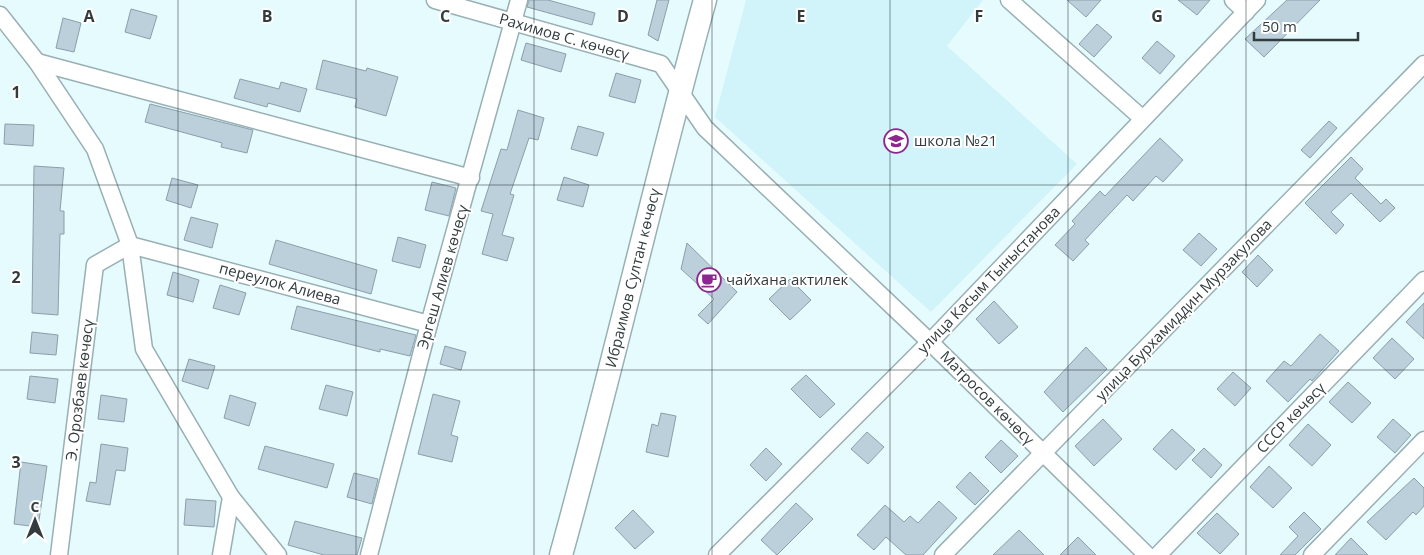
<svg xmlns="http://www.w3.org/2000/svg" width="1424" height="555" font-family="'Open Sans',sans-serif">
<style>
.built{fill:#d0f4f9}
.building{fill:#bbd0db;stroke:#8b9faa}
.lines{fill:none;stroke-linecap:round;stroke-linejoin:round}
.minor-casing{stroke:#98b0b4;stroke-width:19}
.secondary-casing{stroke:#98b0b4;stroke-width:25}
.minor{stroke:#fff;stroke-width:16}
.secondary{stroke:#fff;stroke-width:22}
.grid{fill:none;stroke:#323c3e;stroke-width:1;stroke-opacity:0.55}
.labels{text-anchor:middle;stroke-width:4;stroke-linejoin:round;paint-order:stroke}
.street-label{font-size:15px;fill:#323c3e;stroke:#fff}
.poi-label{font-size:15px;fill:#323c3e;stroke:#fff;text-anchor:start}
.grid-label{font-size:16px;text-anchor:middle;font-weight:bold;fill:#323c3e;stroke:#fff;stroke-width:4;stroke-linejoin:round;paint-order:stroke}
</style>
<rect width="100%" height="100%" fill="#e6fbfe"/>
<!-- built -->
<polygon class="built" points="746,0 983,0 947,46 1077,164 931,312 715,117"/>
<!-- building -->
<g class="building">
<polygon points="529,0 548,0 595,13 592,25 527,7"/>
<polygon points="657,0 669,0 658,41 648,35"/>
<polygon points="1067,0 1101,0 1086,17"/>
<polygon points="1178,0 1210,0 1197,15"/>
<polygon points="1287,0 1320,0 1264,57 1245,39"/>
<polygon points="131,9 157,16 150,39 125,32"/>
<polygon points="63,18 81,23 74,52 56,48"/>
<polygon points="1097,24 1112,37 1094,57 1079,44"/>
<polygon points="1157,41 1175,56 1160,74 1142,58"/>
<polygon points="526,43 566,54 561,72 521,60"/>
<polygon points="323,60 366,71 367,68 398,77 386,116 355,107 357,99 316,89"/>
<polygon points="616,73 641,80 635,103 609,96"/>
<polygon points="240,79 279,89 281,82 307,89 300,112 268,103 267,107 234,98"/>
<polygon points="150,104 253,130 247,153 221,147 222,143 145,122"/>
<polygon points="518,110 544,118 538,140 529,138 510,194 514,195 502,235 514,238 507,261 482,254 493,214 481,211 501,149 507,150"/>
<polygon points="1329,121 1337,128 1310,158 1301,150"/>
<polygon points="5,124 34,125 33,146 4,144"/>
<polygon points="578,126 604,133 597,156 571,149"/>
<polygon points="1160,138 1183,160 1163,182 1156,176 1133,201 1127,195 1085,240 1089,244 1073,261 1055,245 1075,224 1072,221 1100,191 1105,196"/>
<polygon points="1351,157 1363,169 1355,178 1381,204 1386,199 1395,208 1380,222 1351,193 1331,212 1344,225 1336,234 1305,203"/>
<polygon points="34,166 64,168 60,211 64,211 64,234 60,234 58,315 32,313"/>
<polygon points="564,177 589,185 583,207 557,200"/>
<polygon points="172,178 198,185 191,208 166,200"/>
<polygon points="432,182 456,188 449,216 425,210"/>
<polygon points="191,217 218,224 212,248 184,240"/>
<polygon points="1199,233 1217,249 1201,266 1183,250"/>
<polygon points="398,237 426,245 420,268 392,261"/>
<polygon points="276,240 377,270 371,294 269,264"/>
<polygon points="687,243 737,292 708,324 698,315 714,299 681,269"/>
<polygon points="1258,255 1273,270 1257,287 1242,272"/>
<polygon points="173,272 199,280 193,302 167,295"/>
<polygon points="790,279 811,300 790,320 769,299"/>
<polygon points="220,285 246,293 239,315 213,308"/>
<polygon points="994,301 1018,327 999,344 976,319"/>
<polygon points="1424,303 1424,339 1406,322"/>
<polygon points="297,306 416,335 410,356 380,349 380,352 291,329"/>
<polygon points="32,332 58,335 56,355 30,353"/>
<polygon points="1320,334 1339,351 1312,381 1310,379 1288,402 1266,381 1284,361 1291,366"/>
<polygon points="1392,338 1414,359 1395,379 1373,358"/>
<polygon points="445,346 466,352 461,370 440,364"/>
<polygon points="1086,347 1107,369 1063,412 1044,392"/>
<polygon points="189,359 215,366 208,389 182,381"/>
<polygon points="1233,372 1251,388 1235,406 1217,389"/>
<polygon points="806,375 835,404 820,418 791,389"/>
<polygon points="30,376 58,379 55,403 27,399"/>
<polygon points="1348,382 1371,403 1352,423 1329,402"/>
<polygon points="326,385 353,392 347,416 319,409"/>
<polygon points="433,394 460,401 451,435 458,437 452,462 418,454"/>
<polygon points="101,395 127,399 124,422 98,419"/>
<polygon points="230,395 256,403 249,426 224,418"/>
<polygon points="661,413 676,416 668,457 646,452 652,424 658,426"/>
<polygon points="1103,419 1122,439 1094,466 1075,446"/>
<polygon points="1393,419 1411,435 1395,453 1377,437"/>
<polygon points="1308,424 1331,445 1312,466 1289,445"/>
<polygon points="1172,429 1195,450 1176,470 1153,449"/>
<polygon points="867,432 884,447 868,464 851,449"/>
<polygon points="1001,440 1018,456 1001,473 985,457"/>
<polygon points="101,444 128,448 125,471 116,470 110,505 86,501 90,482 96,483"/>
<polygon points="265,446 334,464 327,488 258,469"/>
<polygon points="766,448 782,464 766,481 750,465"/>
<polygon points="1204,448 1222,465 1211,478 1192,460"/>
<polygon points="21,462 47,466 38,527 14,524"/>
<polygon points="1269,466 1292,488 1273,508 1250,487"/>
<polygon points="970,472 989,491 975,505 956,487"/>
<polygon points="354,473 378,479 372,504 347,497"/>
<polygon points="1414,478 1424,488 1424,506 1416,515 1413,512 1386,540 1367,522"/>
<polygon points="186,499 216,501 214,527 184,525"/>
<polygon points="939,501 957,518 923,555 906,555 886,537 874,550 857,535 885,505 904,522 910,516 918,523"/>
<polygon points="796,503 813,519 777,555 761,540"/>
<polygon points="633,510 654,532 635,549 615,528"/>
<polygon points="1304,512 1321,529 1295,555 1280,555 1298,536 1289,527"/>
<polygon points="1217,513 1239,534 1220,554 1197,533"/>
<polygon points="295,521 362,538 357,555 324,555 288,545"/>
<polygon points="1019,530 1044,555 993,555"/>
<polygon points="1078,537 1096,555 1060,555"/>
<polygon points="1351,538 1368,555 1335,555"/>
</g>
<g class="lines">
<!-- minor casing -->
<g class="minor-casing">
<g id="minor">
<polyline points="435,0 661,64 705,128 930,342 1147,555"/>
<polyline points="1009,0 1143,119"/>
<polyline points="1233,0 1246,12"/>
<polyline points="0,15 37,62 95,149 130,245 144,349 231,497 278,555"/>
<polyline points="37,62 471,178"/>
<polyline points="59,555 95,265 130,245 429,324"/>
<polyline points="221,555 231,497"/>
<polyline points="369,555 429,324 519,0"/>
<polyline points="717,555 930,342 1257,0"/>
<polyline points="943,555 1424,64"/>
<polyline points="1158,555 1424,280"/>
<polyline points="1312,555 1424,440"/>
</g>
</g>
<!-- secondary casing -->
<g class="secondary-casing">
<path id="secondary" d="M561,555C612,371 654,184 705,0"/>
</g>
<!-- minor -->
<use href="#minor" class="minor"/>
<!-- secondary -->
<use href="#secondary" class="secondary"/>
</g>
<!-- grid -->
<path class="grid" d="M178,0V555M356,0V555M534,0V555M712,0V555M890,0V555M1068,0V555M1246,0V555M0,185H1424M0,370H1424"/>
<!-- icons -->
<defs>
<g id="school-ring" transform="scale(1.25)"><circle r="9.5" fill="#fff" stroke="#8d278e" stroke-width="1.5"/><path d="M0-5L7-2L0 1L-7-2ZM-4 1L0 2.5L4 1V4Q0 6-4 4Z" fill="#8d278e"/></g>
<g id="cafe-ring" transform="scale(1.25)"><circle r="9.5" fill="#fff" stroke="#8d278e" stroke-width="1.5"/><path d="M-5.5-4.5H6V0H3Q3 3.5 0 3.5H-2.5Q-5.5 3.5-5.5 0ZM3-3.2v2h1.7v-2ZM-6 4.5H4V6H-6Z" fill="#8d278e"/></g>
</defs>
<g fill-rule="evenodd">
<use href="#school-ring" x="896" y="141"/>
<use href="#cafe-ring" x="709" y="280"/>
</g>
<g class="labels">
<!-- street labels -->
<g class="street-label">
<text transform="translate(564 37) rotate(16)" y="5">Рахимов С. көчөсү</text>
<text transform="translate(443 277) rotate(-74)" y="5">Эргеш Алиев көчөсү</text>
<text transform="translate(633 278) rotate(-76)" y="5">Ибраимов Султан көчөсү</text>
<text transform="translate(989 280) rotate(-46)" y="5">улица Касым Тыныстанова</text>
<text transform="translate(280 284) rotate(15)" y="5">переулок Алиева</text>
<text transform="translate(1184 310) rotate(-46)" y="5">улица Бурхамиддин Мурзакулова</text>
<text transform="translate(80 390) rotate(-83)" y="5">Э. Орозбаев көчөсү</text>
<text transform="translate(987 398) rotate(45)" y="5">Матросов көчөсү</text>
<text transform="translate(1291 418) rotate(-46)" y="5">СССР көчөсү</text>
</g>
<!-- poi labels -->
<g class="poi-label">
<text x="914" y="146">школа №21</text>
<text x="726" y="285">чайхана актилек</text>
</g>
</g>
<g class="grid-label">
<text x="89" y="22">A</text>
<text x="267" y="22">B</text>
<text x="445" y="22">C</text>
<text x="623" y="22">D</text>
<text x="801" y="22">E</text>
<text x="979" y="22">F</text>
<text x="1157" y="22">G</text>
<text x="16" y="98">1</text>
<text x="16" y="283">2</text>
<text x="16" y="468">3</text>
</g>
<!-- north arrow -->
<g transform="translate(35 520)" stroke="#ffffff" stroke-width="4" paint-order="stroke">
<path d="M0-4L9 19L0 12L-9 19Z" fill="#323c3e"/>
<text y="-8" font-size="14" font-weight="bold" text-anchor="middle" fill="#323c3e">С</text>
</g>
<!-- scale -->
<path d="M1254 32v8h104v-8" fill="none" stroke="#323c3e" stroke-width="2.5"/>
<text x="1262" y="32" font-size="15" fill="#323c3e" stroke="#ffffff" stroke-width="4" paint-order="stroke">50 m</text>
</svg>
